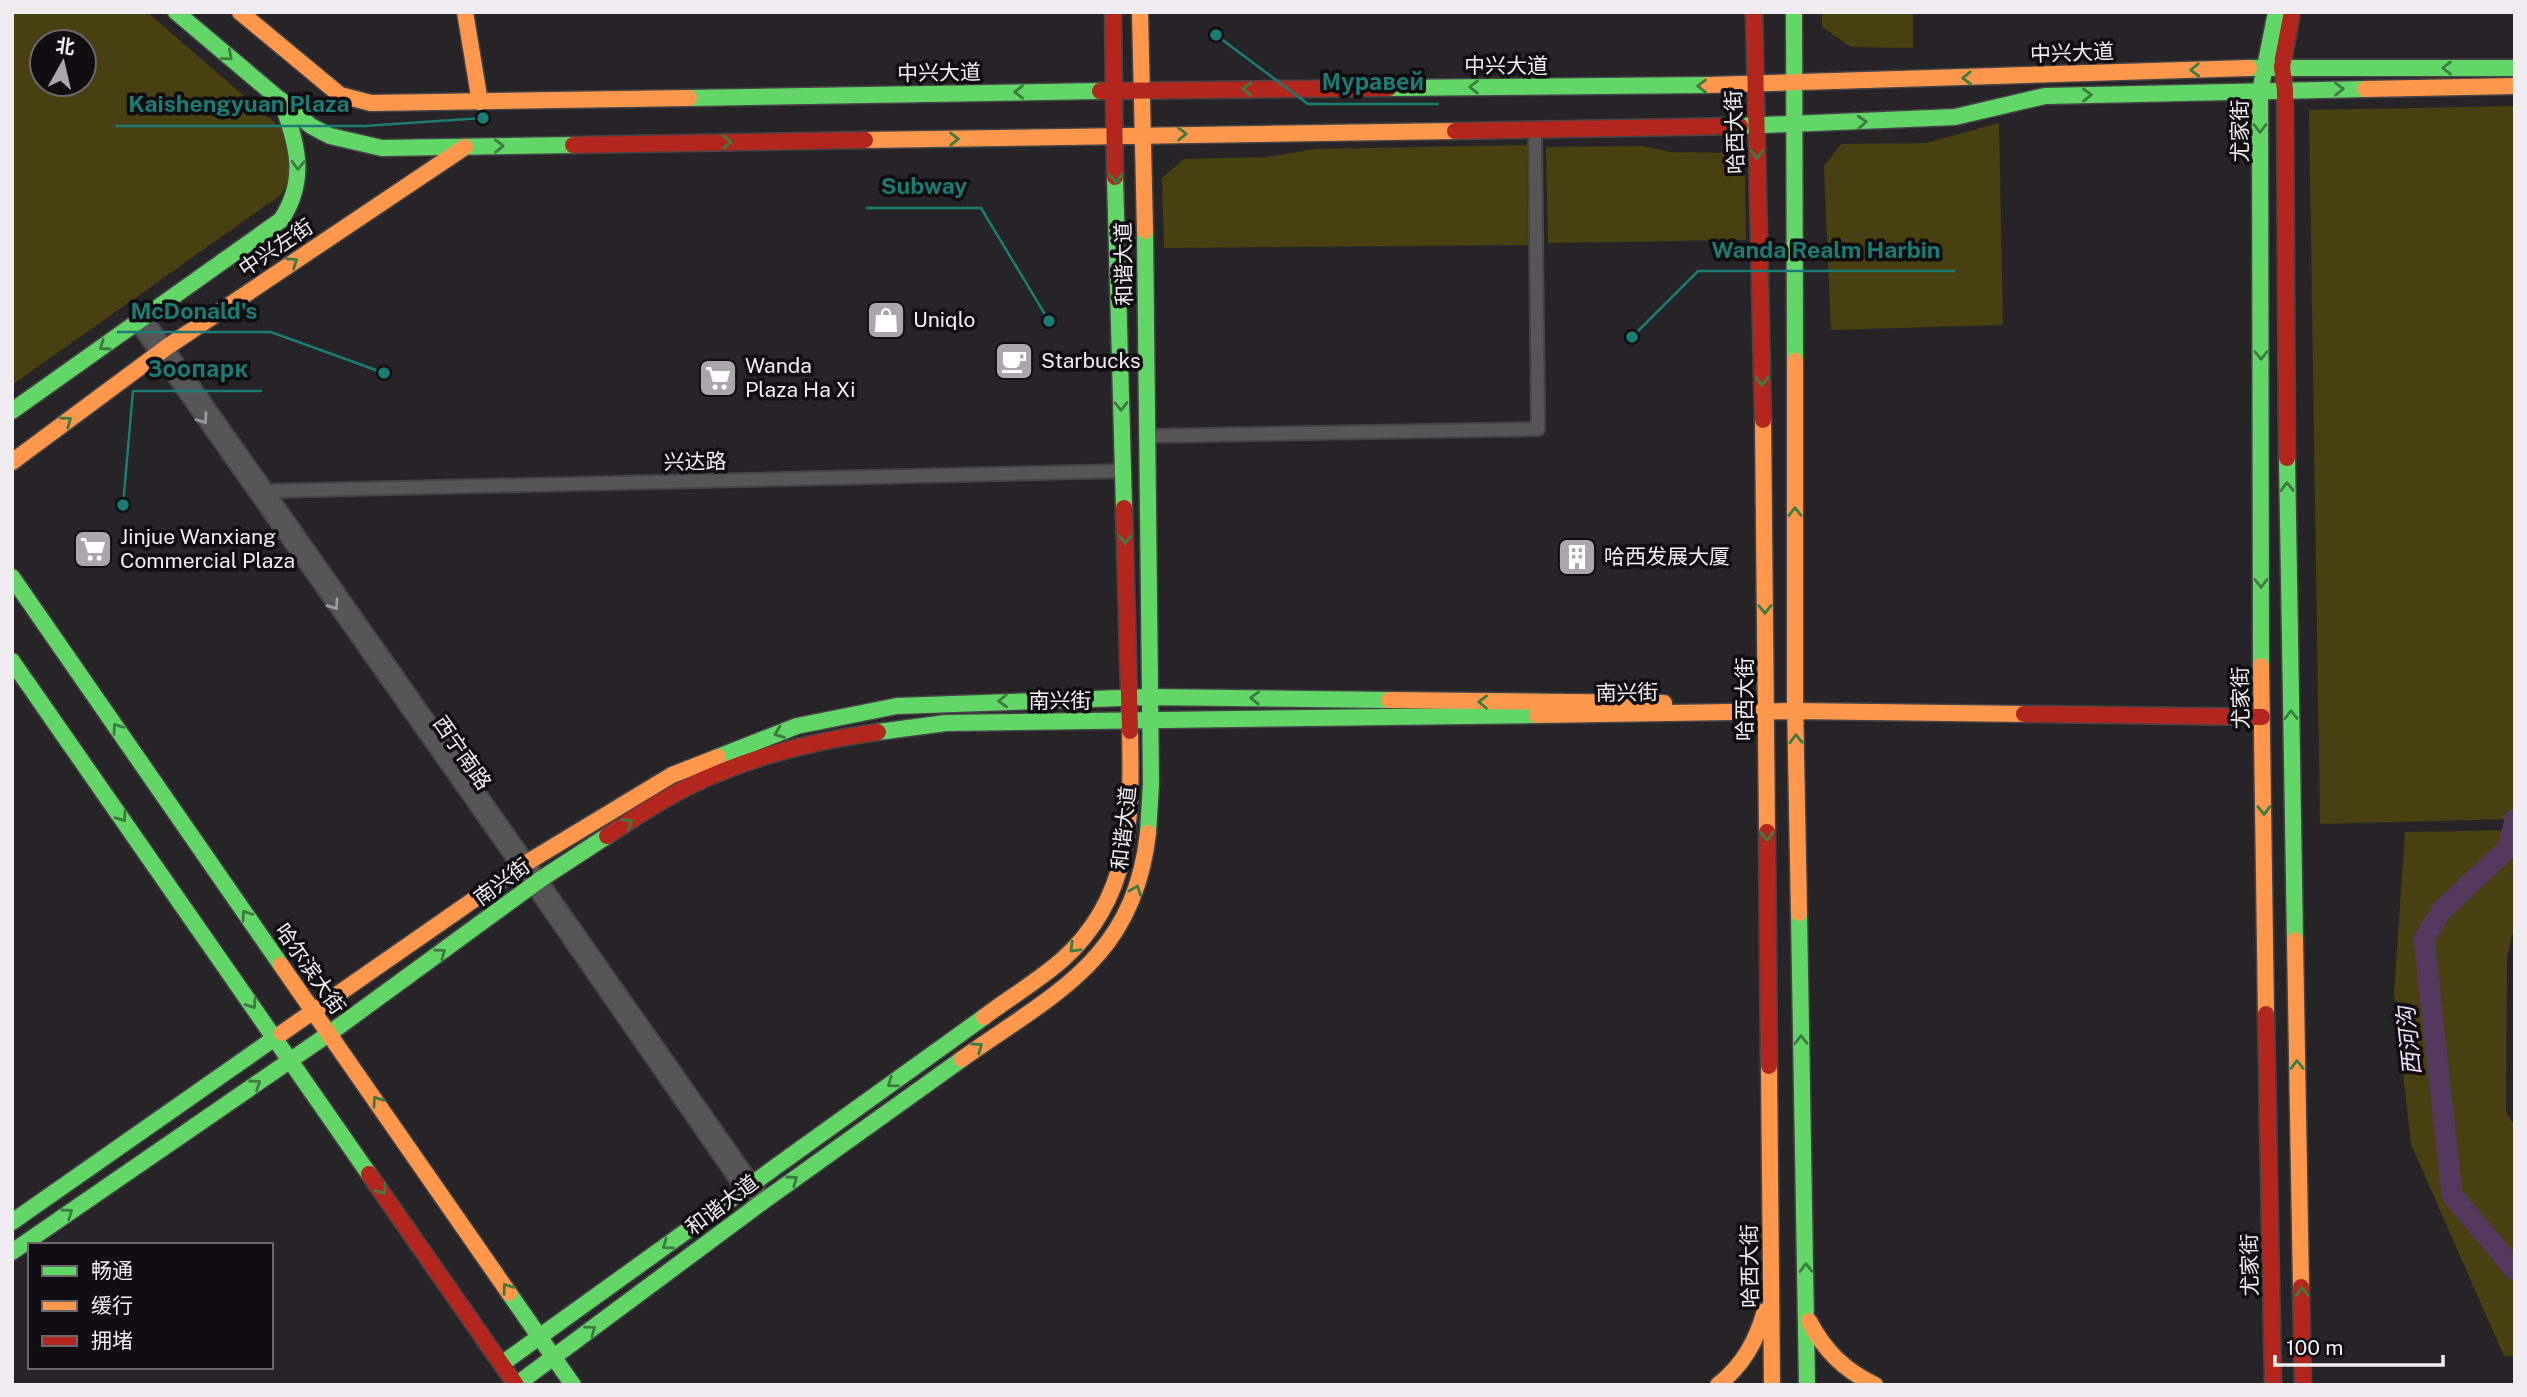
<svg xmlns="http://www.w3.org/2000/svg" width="2527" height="1397" font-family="'Public Sans','Noto Sans SC',sans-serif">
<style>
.green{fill:#494012;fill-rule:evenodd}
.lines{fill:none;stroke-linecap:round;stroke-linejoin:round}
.river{stroke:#54395f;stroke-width:21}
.street-casing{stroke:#444345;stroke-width:16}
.fast-casing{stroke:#444345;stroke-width:19}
.slow-casing{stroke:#444345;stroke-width:19}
.jam-casing{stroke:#444345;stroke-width:19}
.street{stroke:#575657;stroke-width:12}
.fast{stroke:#63d668;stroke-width:16}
.slow{stroke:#ff974d;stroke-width:16}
.jam{stroke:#b3261e;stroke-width:16}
.oneway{stroke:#3d7c40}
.oneway2{stroke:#9b9a9c}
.labels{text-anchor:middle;stroke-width:7;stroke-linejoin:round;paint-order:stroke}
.street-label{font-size:21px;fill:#efedf0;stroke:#0f0d0f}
.poi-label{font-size:21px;fill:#efedf0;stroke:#0f0d0f;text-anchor:start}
.water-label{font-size:23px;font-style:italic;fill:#f0dcf8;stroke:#0f0d0f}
.leader{fill:none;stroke:#1a7c74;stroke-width:2.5}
.callout-dot{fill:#1a7c74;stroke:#0f0d0f;stroke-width:2.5}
.callout-label{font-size:23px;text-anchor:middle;font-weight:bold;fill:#1a7c74;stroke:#0f0d0f;stroke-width:7;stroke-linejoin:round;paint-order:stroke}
</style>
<rect width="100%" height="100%" fill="#262427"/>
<!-- green -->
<g class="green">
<path d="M12,12H147L280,127C295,151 293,168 282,194L12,385ZM42,42H84V84H42Z"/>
<polygon points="1822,12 1913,12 1913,48 1851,47 1822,27"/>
<polygon points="2515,106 2515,819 2320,824 2309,110"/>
<polygon points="1999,123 2003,325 1831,330 1824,166 1841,144 1926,143"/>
<polygon points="1527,145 1528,245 1164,248 1162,178 1184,159 1267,157 1314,149"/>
<polygon points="1643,146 1670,152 1729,153 1745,172 1746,240 1548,243 1546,147"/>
<polygon points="2515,830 2515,923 2507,957 2506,1112 2515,1126 2515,1357 2504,1356 2411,1144 2394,993 2405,832"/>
</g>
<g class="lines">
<!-- river -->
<polyline class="river" points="2515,819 2509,847 2442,910 2424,939 2452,1195 2515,1270"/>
<!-- street casing -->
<g class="street-casing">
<g id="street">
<polyline points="145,317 765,1200"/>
<polyline points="136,323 520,868 755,1207"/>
<polyline points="1147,436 1538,429 1535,130"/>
<polyline points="268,491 1123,471"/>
</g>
</g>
<!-- fast casing -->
<g class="fast-casing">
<g id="fast">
<polyline points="176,12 311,126 330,136 382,148 573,145"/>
<polyline points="1794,12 1795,361"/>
<polyline points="2249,68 2515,68"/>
<polyline points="1389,88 1708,85"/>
<polyline points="689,98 1100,91"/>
<polyline points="1740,126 1955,117 2045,96 2365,89"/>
<polyline points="1115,177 1124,508"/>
<polyline points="1145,231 1151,784 1148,833"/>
<path d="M12,411L281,220C308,179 297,143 281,100"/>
<polyline points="2287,458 2295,940"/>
<polyline points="12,577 281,965"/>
<polyline points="12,661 369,1174"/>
<polyline points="2261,666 2260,92 2276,12"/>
<polyline points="878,732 946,723 1537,715"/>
<polyline points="718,757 797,726 897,706 1149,697 1389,700"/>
<polyline points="1799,913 1807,1385"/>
<polyline points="12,1222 282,1033"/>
<polyline points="12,1252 330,1033 541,879 607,836"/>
<polyline points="509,1293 573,1385"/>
<polyline points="503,1363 984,1017"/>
<polyline points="516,1385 765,1200 962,1059"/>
</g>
</g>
<!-- slow casing -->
<g class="slow-casing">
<g id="slow">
<polyline points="240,12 340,95 371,103 689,98"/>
<polyline points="465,12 480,102"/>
<polyline points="1140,12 1145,231"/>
<polyline points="1708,85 2249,68"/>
<polyline points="2365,89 2515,86"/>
<polyline points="865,140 1455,131"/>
<polyline points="1795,361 1795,701 1799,913"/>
<polyline points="1763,420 1767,832"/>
<polyline points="12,462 167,347 465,147"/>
<polyline points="2261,666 2266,1014"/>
<polyline points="1389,700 1664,703"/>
<polyline points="1537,715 1795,711 2024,714"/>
<polyline points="2295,940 2301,1287"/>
<polyline points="281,965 509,1293"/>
<path d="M984,1017C1009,998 1038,981 1062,960C1132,898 1132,817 1130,731"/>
<polyline points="282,1033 528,862 672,775 718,757"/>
<path d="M962,1059C1055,993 1134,959 1148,833"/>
<polyline points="1769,1066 1772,1385"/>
<path d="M1809,1321C1825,1351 1844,1370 1875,1385"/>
<path d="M1718,1385C1743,1365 1756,1342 1765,1311"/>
</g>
</g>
<!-- jam casing -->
<g class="jam-casing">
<g id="jam">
<polyline points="1113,12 1115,177"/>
<polyline points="1754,12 1763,420"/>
<polyline points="1100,91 1389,88"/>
<polyline points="1455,131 1740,126"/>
<polyline points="573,145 865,140"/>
<polyline points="2287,458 2285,90 2282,67 2292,12"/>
<polyline points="1124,508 1130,731"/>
<polyline points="2024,714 2262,717"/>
<polyline points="1767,832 1769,1066"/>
<path d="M607,836C625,824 643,812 662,801C726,763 805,742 878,732"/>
<polyline points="2266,1014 2273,1385"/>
<polyline points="369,1174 516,1385"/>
<polyline points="2301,1287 2303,1385"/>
</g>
</g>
<!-- street -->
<use href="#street" class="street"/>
<!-- fast -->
<use href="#fast" class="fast"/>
<!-- slow -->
<use href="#slow" class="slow"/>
<!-- jam -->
<use href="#jam" class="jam"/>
</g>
<!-- one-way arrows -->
<defs><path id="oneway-chevron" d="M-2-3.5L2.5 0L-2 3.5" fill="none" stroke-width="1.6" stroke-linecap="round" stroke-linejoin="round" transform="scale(1.75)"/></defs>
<g class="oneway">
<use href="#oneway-chevron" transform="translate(228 56) rotate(40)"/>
<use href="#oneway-chevron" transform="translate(2447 68) rotate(-180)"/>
<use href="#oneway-chevron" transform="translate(2195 70) rotate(178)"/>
<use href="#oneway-chevron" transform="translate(1967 78) rotate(178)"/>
<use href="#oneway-chevron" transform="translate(1702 86) rotate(180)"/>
<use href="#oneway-chevron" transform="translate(1474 87) rotate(180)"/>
<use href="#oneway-chevron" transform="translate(1247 89) rotate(180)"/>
<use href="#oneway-chevron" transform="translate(2339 89) rotate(-1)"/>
<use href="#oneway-chevron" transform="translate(1019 92) rotate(179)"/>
<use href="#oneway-chevron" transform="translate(2087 95) rotate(-1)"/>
<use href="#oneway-chevron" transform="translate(1862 122) rotate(-3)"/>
<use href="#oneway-chevron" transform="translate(2260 128) rotate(90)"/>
<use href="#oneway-chevron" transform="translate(1182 134) rotate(-1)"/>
<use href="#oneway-chevron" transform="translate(954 139) rotate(-1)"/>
<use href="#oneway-chevron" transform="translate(727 142) rotate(-1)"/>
<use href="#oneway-chevron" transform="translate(499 146) rotate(-1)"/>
<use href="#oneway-chevron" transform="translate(1757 154) rotate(89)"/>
<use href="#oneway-chevron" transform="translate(298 165) rotate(91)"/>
<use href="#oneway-chevron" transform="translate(1116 178) rotate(89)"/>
<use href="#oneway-chevron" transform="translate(293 262) rotate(-34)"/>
<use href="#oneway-chevron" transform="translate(104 346) rotate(145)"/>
<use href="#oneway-chevron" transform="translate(2261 355) rotate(90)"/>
<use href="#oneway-chevron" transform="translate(1762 381) rotate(89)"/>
<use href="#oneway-chevron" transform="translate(1121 406) rotate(89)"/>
<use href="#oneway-chevron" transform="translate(67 421) rotate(-36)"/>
<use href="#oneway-chevron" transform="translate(2287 487) rotate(-91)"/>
<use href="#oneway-chevron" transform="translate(1795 512) rotate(-90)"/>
<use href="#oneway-chevron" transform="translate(1125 539) rotate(89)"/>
<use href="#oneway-chevron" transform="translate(2261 583) rotate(90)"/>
<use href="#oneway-chevron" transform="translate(1765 609) rotate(89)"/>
<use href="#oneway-chevron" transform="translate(1255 698) rotate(-179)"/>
<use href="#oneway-chevron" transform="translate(1003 701) rotate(178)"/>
<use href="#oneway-chevron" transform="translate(1483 702) rotate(-179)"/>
<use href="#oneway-chevron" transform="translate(2291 715) rotate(-91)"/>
<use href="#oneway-chevron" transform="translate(117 728) rotate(-125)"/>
<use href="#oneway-chevron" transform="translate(779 733) rotate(159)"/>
<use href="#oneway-chevron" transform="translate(1796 739) rotate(-91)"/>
<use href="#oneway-chevron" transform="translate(2264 810) rotate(89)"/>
<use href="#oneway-chevron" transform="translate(122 817) rotate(55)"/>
<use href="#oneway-chevron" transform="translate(628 823) rotate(-33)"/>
<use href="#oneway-chevron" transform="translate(1767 836) rotate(89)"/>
<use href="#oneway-chevron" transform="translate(1136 890) rotate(-69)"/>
<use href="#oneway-chevron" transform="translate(246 915) rotate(-125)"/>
<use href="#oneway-chevron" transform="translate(1074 948) rotate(134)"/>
<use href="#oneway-chevron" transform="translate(441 953) rotate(-36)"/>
<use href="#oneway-chevron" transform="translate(252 1004) rotate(55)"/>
<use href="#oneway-chevron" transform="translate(1801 1040) rotate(-91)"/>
<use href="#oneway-chevron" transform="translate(978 1047) rotate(-35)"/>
<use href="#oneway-chevron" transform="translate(2297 1065) rotate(-91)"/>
<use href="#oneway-chevron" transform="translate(892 1083) rotate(144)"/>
<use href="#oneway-chevron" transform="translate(256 1084) rotate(-35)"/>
<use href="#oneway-chevron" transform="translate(377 1101) rotate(-125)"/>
<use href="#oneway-chevron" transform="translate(793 1180) rotate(-35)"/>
<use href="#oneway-chevron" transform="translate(382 1190) rotate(55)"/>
<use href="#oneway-chevron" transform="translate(68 1213) rotate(-35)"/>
<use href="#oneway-chevron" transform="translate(667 1245) rotate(144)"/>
<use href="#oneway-chevron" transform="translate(1806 1268) rotate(-91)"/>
<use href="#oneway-chevron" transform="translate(507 1288) rotate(-125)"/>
<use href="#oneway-chevron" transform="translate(2302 1292) rotate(-91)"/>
<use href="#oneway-chevron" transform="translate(591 1330) rotate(-37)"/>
</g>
<g class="oneway2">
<use href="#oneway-chevron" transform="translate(203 419) rotate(55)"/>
<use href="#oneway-chevron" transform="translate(334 605) rotate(55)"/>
</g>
<!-- icons -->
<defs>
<g id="shop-square" transform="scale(2.0125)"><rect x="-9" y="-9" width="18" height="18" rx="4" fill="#a9a7aa" stroke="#0f0d0f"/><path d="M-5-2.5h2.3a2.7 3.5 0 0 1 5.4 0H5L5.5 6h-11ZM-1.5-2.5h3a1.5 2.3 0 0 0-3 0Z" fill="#fff"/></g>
<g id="cafe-square" transform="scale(2.0125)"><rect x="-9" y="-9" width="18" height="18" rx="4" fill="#a9a7aa" stroke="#0f0d0f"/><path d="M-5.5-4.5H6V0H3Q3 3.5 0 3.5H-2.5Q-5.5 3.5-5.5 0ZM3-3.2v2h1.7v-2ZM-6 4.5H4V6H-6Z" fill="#fff"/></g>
<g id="supermarket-square" transform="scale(2.0125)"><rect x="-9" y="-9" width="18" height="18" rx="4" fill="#a9a7aa" stroke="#0f0d0f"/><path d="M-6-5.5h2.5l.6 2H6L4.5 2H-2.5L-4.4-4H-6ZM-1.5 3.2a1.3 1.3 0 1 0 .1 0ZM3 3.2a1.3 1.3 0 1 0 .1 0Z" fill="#fff"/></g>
<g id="building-square" transform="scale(2.0125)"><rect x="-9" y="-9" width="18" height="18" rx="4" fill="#a9a7aa" stroke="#0f0d0f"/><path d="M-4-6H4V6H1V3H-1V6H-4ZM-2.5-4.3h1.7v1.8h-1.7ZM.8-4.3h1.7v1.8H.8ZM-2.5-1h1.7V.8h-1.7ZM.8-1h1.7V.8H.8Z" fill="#fff"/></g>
</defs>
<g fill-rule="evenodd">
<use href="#shop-square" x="886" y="320"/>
<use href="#cafe-square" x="1014" y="361"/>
<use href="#supermarket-square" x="718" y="378"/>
<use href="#supermarket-square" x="93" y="549"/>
<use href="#building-square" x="1577" y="557"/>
</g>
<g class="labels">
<!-- street labels -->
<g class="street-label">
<text transform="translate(2072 53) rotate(-2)" y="7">中兴大道</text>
<text x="1506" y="73">中兴大道</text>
<text transform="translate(939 73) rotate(-1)" y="7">中兴大道</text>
<text transform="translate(2240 131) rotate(-90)" y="7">尤家街</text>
<text transform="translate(1735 132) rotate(-92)" y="7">哈西大街</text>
<text transform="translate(276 248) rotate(-34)" y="7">中兴左街</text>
<text transform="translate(1124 264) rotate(-91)" y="7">和谐大道</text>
<text transform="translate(695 462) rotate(-1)" y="7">兴达路</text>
<text transform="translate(1627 693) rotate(-1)" y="7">南兴街</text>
<text transform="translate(2241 698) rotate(-91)" y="7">尤家街</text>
<text transform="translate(1745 699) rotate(-90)" y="7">哈西大街</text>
<text x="1060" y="708">南兴街</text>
<text transform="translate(462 753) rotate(55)" y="7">西宁南路</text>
<text transform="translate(1124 828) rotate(-84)" y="7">和谐大道</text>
<text transform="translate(502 882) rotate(-36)" y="7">南兴街</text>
<text transform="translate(310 969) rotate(55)" y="7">哈尔滨大街</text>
<text transform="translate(722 1205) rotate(-37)" y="7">和谐大道</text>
<text transform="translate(2250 1265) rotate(-91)" y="7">尤家街</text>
<text transform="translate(1750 1266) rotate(-91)" y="7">哈西大街</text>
</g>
<!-- poi labels -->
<g class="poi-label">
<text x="913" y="327">Uniqlo</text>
<text x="1041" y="368">Starbucks</text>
<text x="745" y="373">Wanda<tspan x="745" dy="24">Plaza Ha Xi</tspan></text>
<text x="120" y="544">Jinjue Wanxiang<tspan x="120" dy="24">Commercial Plaza</tspan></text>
<text x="1604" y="564">哈西发展大厦</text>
</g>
<!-- water labels -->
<g class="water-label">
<text transform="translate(2409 1041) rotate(-96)" y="8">西河沟</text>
</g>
</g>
<!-- callouts -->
<path class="leader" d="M1216 35L1308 104H1439M483 118L364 126H115M1049 321L981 208H866M1632 337L1698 271H1955M384 373L271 332H117M123 505L133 391H262"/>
<g class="callout-dot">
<circle cx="1216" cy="35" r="7"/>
<circle cx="483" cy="118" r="7"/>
<circle cx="1049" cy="321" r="7"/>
<circle cx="1632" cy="337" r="7"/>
<circle cx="384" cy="373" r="7"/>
<circle cx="123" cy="505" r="7"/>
</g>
<g class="callout-label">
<text x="1373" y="90">Муравей</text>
<text x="239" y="112">Kaishengyuan Plaza</text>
<text x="924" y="194">Subway</text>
<text x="1826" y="258">Wanda Realm Harbin</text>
<text x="194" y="319">McDonald's</text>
<text x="198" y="377">Зоопарк</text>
</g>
<!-- border -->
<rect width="2527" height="1397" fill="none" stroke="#efedf0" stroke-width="28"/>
<!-- legend -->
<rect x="28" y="1243" width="245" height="126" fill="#0f0d0f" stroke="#696769" stroke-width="2"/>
<rect x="42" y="1266" width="35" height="10" fill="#63d668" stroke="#696769" stroke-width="2"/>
<text x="91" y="1278" font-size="21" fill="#efedf0">畅通</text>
<rect x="42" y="1301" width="35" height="10" fill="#ff974d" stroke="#696769" stroke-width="2"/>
<text x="91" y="1313" font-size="21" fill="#efedf0">缓行</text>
<rect x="42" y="1336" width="35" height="10" fill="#b3261e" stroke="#696769" stroke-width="2"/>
<text x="91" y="1348" font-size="21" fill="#efedf0">拥堵</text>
<!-- north arrow -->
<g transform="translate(63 63) rotate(8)"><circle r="33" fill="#0f0d0f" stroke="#696769" stroke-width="2"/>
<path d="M0-5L12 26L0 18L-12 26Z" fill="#a9a7aa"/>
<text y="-10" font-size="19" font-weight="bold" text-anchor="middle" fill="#efedf0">北</text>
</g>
<!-- scale -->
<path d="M2275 1355v10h168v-10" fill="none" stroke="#efedf0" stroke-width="3.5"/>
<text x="2286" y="1355" font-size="21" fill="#efedf0" stroke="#0f0d0f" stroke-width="5" paint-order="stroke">100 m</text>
</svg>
